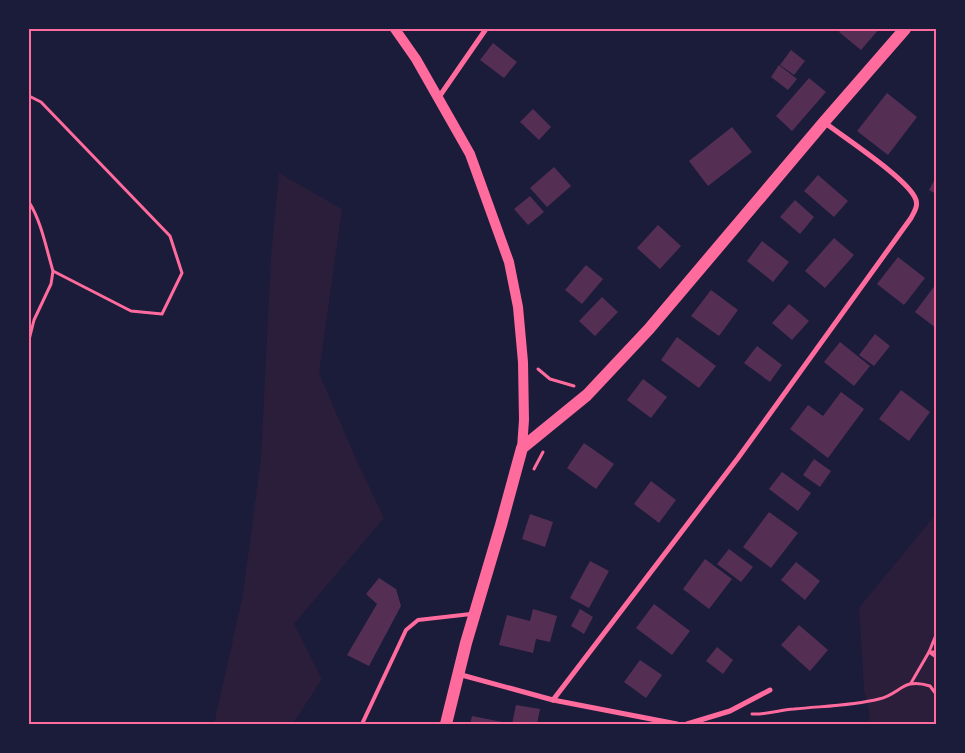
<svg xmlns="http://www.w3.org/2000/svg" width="965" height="753" font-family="Inter,sans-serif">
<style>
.green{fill:#2a1e3b}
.building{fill:#542f53}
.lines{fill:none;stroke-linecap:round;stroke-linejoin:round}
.path{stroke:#ff6b9d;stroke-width:3}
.service{stroke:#ff6b9d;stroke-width:4}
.minor{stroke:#ff6b9d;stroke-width:5}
.secondary{stroke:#ff6b9d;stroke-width:10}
.primary{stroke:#ff6b9d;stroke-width:12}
.neatline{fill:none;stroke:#ff6b9d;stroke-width:2}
</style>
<rect width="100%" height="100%" fill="#1b1b3a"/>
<!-- green -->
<g class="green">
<polygon points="279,173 342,209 319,373 356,459 384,518 294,624 322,679 293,724 214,724 243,594 261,459 271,257"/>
<polygon points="936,514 936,724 868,724 870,713 864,691 859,608"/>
</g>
<!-- building -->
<g class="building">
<polygon points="842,29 879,29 861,50 839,32"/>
<polygon points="493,43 517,62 504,78 480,60"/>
<polygon points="791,50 805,61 794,75 780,65"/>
<polygon points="779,65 797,79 788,90 771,77"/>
<polygon points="809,78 826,92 792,131 776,116"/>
<polygon points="887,93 917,117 888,155 857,131"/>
<polygon points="533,109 551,127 539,140 520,122"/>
<polygon points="732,127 752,152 708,186 689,161"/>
<polygon points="554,167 571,186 547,207 530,188"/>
<polygon points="818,175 848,201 834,217 804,191"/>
<polygon points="936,177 936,194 929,190"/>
<polygon points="530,196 544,212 528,225 514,209"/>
<polygon points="795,200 814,217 800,234 780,217"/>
<polygon points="658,225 681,246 660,269 637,248"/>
<polygon points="834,238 854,255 825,288 805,271"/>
<polygon points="762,241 789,262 773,282 747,261"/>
<polygon points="898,257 925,278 904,305 877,284"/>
<polygon points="586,265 603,279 582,304 565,290"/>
<polygon points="936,284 936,328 915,312"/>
<polygon points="711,290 738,310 719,336 691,316"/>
<polygon points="602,297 618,312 595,336 579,321"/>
<polygon points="789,304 809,321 792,340 772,323"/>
<polygon points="875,334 890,346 874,366 859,355"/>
<polygon points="677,337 716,366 699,388 661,360"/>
<polygon points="840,342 870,366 854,386 824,362"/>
<polygon points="757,346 782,365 770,382 744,363"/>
<polygon points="643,379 667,397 651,418 627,400"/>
<polygon points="901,390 930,412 909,441 879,419"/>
<polygon points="841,392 864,409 828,458 790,429 808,405 823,416"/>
<polygon points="584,443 614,464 596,489 567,468"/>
<polygon points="814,459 831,471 820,487 803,475"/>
<polygon points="782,472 811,493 798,511 769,489"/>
<polygon points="651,481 676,500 659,523 634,504"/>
<polygon points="769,512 798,533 771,568 743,547"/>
<polygon points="530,514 553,522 545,547 522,539"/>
<polygon points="729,549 753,567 741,582 717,564"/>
<polygon points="705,559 732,579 709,609 683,589"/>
<polygon points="590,561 609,571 589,608 570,598"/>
<polygon points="796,562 820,581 805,600 781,580"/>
<polygon points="379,578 396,589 401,606 369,666 347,655 377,604 366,594"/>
<polygon points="654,604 690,631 672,655 636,628"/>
<polygon points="533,609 557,616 550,642 536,639 533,653 499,645 507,615 530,621"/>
<polygon points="580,609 593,617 584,634 571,626"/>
<polygon points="799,625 828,650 810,671 781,645"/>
<polygon points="717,647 733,660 723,674 706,661"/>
<polygon points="640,660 662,675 646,698 624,682"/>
<polygon points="516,705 540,709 537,724 512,724"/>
<polygon points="472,716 502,722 501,724 470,724"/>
</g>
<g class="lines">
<!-- path -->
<g class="path">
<path d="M29,96L41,102L170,236L182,273L162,314L131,311L53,271C46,248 42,223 29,202"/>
<polyline points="29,340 34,320 51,284 53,271"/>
<polyline points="538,369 550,379 574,386"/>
<polyline points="534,469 543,452"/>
<polyline points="936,635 929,652 936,657"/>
<polyline points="911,683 929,652 936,652"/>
<path d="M752,714C767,715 779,710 794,709C823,706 851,706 879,699C901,694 902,677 930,686L936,694"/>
</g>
<!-- service -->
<polyline class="service" points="362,724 406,630 418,620 471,614"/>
<!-- minor -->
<g class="minor">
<polyline points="439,97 486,29"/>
<polyline points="458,674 553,700 677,724"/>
<path d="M553,700L738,458L911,218C914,212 918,207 916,200C910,180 843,137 824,122"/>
<polyline points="687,724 730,711 770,690"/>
</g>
<!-- secondary -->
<polyline class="secondary" points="395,29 416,59 470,154 509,262 518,307 523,362 524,420 522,448"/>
<!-- primary -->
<polyline class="primary" points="446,724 466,643 501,525 522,448 587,395 649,329 824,122 905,29"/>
</g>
<!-- border -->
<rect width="965" height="753" fill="none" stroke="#1b1b3a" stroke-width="60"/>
<rect x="30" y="30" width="905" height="693" class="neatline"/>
</svg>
